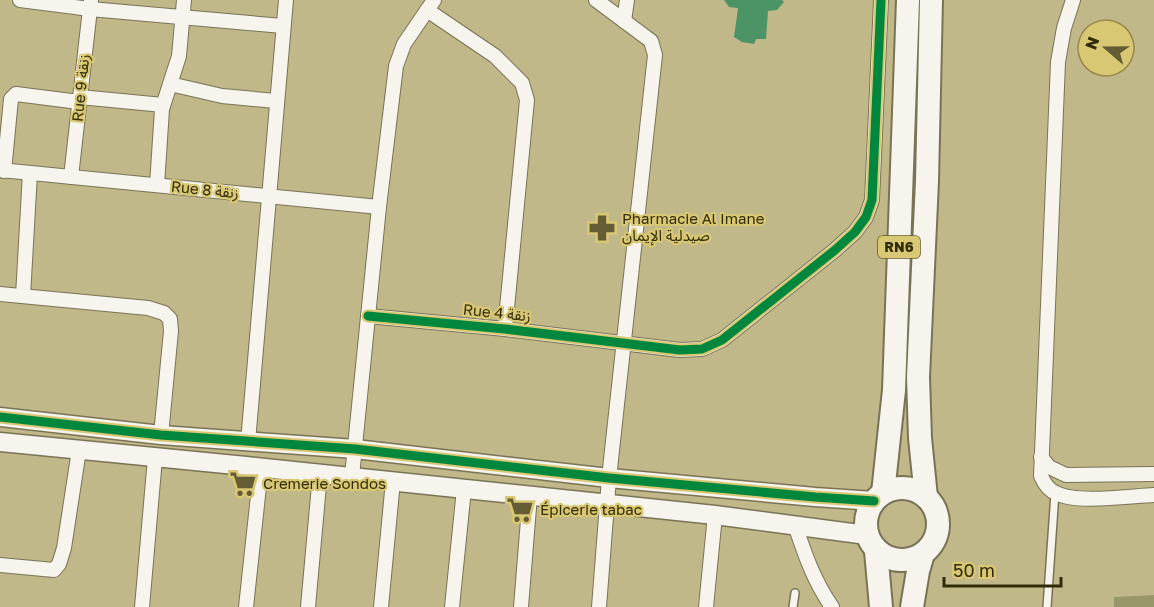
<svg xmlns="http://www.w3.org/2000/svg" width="1154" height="607" font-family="'Golos Text','Noto Sans Arabic',sans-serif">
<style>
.water{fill:#4c9465}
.building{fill:#979769}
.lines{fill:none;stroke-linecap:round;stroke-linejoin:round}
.service-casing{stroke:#797356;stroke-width:10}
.minor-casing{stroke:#797356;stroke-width:16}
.tertiary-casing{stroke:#797356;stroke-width:21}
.primary-casing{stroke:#797356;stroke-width:26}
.service{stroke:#f6f4ed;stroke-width:7}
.minor{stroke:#f6f4ed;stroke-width:14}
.tertiary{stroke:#f6f4ed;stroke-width:18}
.primary{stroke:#f6f4ed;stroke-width:22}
.cycleway-casing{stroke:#d8c773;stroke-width:13}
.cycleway{stroke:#00873e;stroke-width:9}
.labels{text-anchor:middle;stroke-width:4.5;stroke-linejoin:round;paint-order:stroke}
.shield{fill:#d8c773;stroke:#645a27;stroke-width:1.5}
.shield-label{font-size:14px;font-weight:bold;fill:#322b07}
.street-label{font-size:15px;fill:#322b07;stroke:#d8c773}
.poi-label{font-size:15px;fill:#322b07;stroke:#d8c773;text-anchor:start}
</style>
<rect width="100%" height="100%" fill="#c1b88a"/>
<!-- water -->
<polygon class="water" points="724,0 782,0 784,2 777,10 768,11 766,39 756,39 754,44 742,42 734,37 738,8 729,7"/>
<!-- building -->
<polygon class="building" points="1154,595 1154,607 1114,607 1114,597"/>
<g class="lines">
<!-- service casing -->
<g class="service-casing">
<g id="service">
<polyline points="793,607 795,593"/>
<polyline points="1047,607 1055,493"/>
</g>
</g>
<!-- minor casing -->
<g class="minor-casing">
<g id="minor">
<polyline points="20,0 90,9 283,26"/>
<polyline points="596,0 651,41 655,55 609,478 599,607"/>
<path d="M1073,0L1064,28L1058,62L1041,476C1044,483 1048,490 1056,493C1076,504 1130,496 1154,495"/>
<polyline points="427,10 495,56 522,83 527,100 505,329"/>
<polyline points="624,21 627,0"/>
<polyline points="170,84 222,96 276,101"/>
<polyline points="80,97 163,105"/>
<polyline points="0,170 379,207"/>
<polyline points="4,171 11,99 16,94 79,102"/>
<polyline points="71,177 91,0"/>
<polyline points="157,185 162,109 179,56 184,0"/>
<polyline points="0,294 148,308 164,313 170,319 171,331 161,435"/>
<polyline points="23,296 30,173"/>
<polyline points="368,316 505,329 680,350 702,349 722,340 835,250 855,232 866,217 872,200 881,0"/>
<polyline points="248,442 286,0"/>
<polyline points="1041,457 1049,467 1066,475 1154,474"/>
<polyline points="352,476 379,207 396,66 404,44 434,0"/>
<path d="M795,525C805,555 814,581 832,607"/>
<polyline points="0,565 54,570 59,564 64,548 79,450"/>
<polyline points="142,607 155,458"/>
<polyline points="246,607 261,468"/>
<polyline points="308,607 320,474"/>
<polyline points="381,607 393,481"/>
<polyline points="452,607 464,489"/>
<polyline points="521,607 530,495"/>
<polyline points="706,607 715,515"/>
</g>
</g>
<!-- tertiary casing -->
<g class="tertiary-casing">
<g id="tertiary">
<polyline points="0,417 161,435 355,449 609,478 815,497 874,501"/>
<polyline points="0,442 246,466 715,515 867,535"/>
</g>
</g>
<!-- primary casing -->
<g class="primary-casing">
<g id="primary">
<circle cx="902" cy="524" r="36"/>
<polyline points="883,493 894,390 908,0"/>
<polyline points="926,497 920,438 918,377 927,181 931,0"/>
<polyline points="876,551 881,607"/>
<polyline points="912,607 918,571 923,554"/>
</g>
</g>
<!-- service -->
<use href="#service" class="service"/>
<!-- minor -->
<use href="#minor" class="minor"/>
<!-- tertiary -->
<use href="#tertiary" class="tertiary"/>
<!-- primary -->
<use href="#primary" class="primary"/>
<!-- cycleway casing -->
<g class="cycleway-casing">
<g id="cycleway">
<polyline points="368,316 505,329 680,350 702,349 722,340 835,250 855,232 866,217 872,200 881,0"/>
<polyline points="0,417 161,435 355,449 609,478 815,497 874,501"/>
</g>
</g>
<!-- cycleway -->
<use href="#cycleway" class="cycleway"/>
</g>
<!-- icons -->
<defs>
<g id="pharmacy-bare" transform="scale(2.07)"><path d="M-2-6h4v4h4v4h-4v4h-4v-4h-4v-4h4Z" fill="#645c35" stroke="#d8c773" stroke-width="2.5" paint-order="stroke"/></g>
<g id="supermarket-bare" transform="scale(2.07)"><path d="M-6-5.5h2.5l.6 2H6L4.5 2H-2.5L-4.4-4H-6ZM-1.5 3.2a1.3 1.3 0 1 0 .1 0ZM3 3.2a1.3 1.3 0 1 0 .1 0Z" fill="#645c35" stroke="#d8c773" stroke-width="2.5" paint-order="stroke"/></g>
</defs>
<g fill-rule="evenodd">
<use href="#pharmacy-bare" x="602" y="228"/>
<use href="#supermarket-bare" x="243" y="484"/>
<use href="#supermarket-bare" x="520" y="510"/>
</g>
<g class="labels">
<!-- shield labels -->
<rect class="shield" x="878" y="236" width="42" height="22" rx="4.5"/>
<g class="shield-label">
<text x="899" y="252">RN6</text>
</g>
<!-- street labels -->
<g class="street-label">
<text transform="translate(81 88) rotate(-84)" y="5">Rue 9 زنقة</text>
<text transform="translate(205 190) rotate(6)" y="5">Rue 8 زنقة</text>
<text transform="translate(497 313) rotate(6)" y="5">Rue 4 زنقة</text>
</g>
<!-- poi labels -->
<g class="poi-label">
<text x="622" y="224">Pharmacie Al Imane<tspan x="622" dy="17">صيدلية الإيمان</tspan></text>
<text x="263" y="489">Cremerie Sondos</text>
<text x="540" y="515">Épicerie tabac</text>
</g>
</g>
<!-- north arrow -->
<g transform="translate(1106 48) rotate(290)"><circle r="28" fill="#d8c773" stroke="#968948" stroke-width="1.5"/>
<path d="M0-4.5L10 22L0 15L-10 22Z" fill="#645c35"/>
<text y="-9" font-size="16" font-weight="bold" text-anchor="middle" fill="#322b07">N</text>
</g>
<!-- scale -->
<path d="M944 577v9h117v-9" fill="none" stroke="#322b07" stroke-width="3"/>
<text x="953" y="577" font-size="18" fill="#322b07" stroke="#d8c773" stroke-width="4.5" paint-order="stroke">50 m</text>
</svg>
